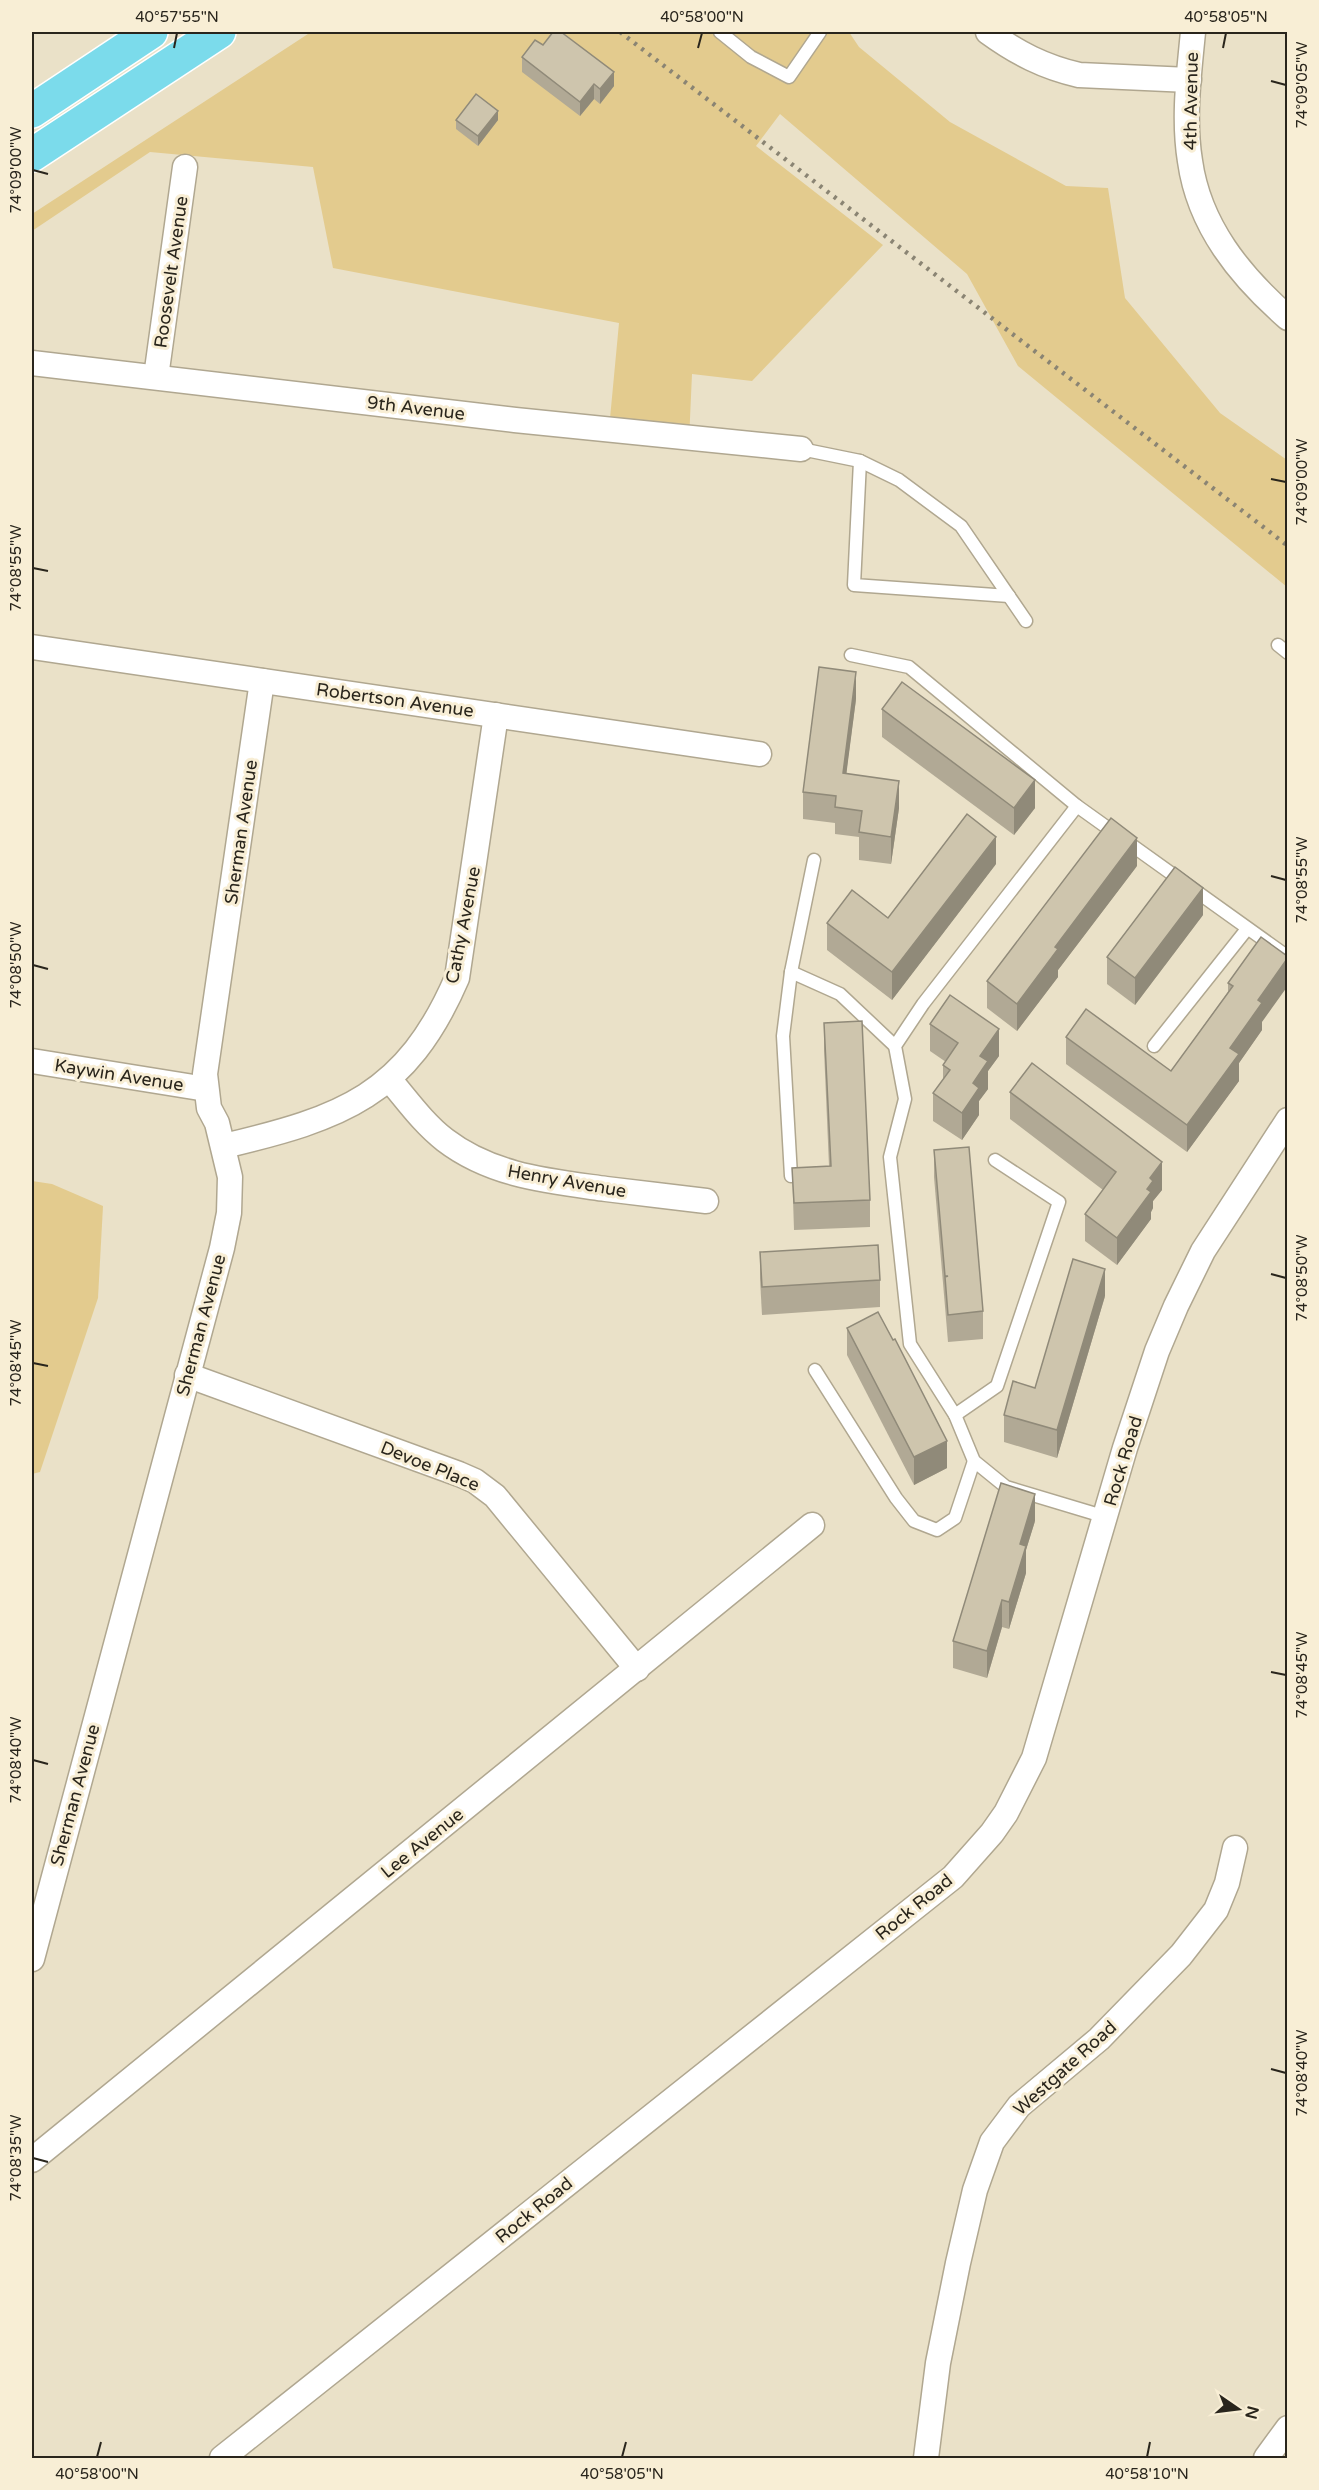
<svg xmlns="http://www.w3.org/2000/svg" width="1319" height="2490" font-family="'Varela Round',sans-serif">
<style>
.green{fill:#e3cb8e}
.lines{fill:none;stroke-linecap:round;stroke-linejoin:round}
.service-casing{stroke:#b0a790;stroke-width:15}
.minor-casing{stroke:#b0a790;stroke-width:27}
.trunk-casing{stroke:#fff;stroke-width:36}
.service{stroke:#fff;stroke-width:12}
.minor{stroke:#fff;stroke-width:24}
.trunk{stroke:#7bdbeb;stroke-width:33}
.rail{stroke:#8a8473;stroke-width:4.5;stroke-dasharray:3 6;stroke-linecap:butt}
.wall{fill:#b1a995}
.shaded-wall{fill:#908a79}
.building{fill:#cec5ad;stroke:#908a79;stroke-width:1.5}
.ticks{fill:none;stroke:#29251c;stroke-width:2}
.labels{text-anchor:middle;stroke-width:6;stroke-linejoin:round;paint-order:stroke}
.street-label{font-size:18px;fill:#29251c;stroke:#f8eed5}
.neatline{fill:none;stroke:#29251c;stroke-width:2}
.ticks-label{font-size:15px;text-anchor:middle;fill:#29251c}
</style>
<rect width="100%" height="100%" fill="#eae1c8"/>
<!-- green -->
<g class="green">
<polygon points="311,32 849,32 859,47 950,122 1066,186 1108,188 1125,298 1220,413 1287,460 1287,587 1018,366 967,274 780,114 756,146 883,245 752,381 692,374 689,441 609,429 619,323 333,268 313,167 150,152 32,231 32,214"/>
<polygon points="32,1181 52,1184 103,1206 98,1298 40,1472 32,1474"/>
</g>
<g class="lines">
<!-- service casing -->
<g class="service-casing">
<g id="service">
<polyline points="720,32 751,57 789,77 820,32"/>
<polyline points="801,449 860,461 899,480 961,526 1026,621"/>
<polyline points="860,461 854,585 1009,596"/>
<polyline points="1278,645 1288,653"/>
<polyline points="851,655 909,667 1077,806"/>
<polyline points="814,860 791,972 840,994 895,1046"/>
<polyline points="791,972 783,1036 791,1176"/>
<polyline points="1154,1046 1247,929"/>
<polyline points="815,1370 896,1498 914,1521 937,1530 955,1518 974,1461"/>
<polyline points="955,1415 997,1386 1059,1202 995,1160"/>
<polyline points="1106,1517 1006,1487 974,1461 955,1415 910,1344 890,1157 905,1099 895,1046 923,1004 1077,806 1288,957"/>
</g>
</g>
<!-- minor casing -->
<g class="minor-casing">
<g id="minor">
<path d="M988,32C1017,53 1044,67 1079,75L1189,80"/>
<path d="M1193,32C1189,74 1183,118 1190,161C1199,226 1240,276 1288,318"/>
<polyline points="32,363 515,420 801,449"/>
<polyline points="156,377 185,167"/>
<polyline points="32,647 759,754"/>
<polyline points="32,1061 206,1089"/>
<path d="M389,1079C407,1100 423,1123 445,1140C492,1176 549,1181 606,1189C639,1193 673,1197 706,1201"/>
<path d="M224,1146C342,1118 406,1096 457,978L496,715"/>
<polyline points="187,1375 459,1474 475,1481 495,1496 637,1669"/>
<polyline points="32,1959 222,1248 229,1213 230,1177 217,1123 209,1108 205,1074 262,681"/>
<polyline points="32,2160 812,1525"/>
<polyline points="222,2458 953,1877 992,1833 1006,1813 1034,1758 1125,1448 1157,1351 1176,1306 1203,1251 1288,1120"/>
<polyline points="926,2458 938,2363 958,2263 975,2190 992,2142 1019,2106 1099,2039 1181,1955 1216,1910 1227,1883 1235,1848"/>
<polyline points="1266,2458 1288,2428"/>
</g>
</g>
<!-- trunk casing -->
<g class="trunk-casing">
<g id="trunk">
<polyline points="32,111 151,32"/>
<polyline points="32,155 219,32"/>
</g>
</g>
<!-- service -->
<use href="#service" class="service"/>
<!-- minor -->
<use href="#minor" class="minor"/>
<!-- trunk -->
<use href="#trunk" class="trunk"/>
<!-- rail -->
<polyline class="rail" points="620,32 1288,546"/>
</g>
<!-- wall -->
<g class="wall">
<polygon points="543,45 614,86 600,104 594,99 580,116 522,72 522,57"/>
<polygon points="456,120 498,120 478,146 456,129"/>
<polygon points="856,699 846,774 899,808 891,864 859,860 859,837 835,834 835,823 803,819 803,792"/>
<polygon points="882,709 1035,808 1014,835 882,737"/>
<polygon points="996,864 892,1000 827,950 827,923 888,918"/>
<polygon points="1137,866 1058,970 1058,977 1017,1031 987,1008 987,981"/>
<polygon points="1203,915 1135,1005 1107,984 1107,957"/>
<polygon points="1261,937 1262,1030 1239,1063 1239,1081 1187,1152 1066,1064 1066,1037 1171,1071 1228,992 1228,983"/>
<polygon points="824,1023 870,1200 870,1227 794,1230 792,1168 829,1166 824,1050"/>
<polygon points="930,1024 999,1056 988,1071 988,1089 979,1101 979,1115 962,1140 933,1121 933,1093 943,1080 943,1065 946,1062 930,1051"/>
<polygon points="1010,1092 1162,1190 1153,1201 1153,1208 1151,1212 1151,1219 1117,1265 1085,1241 1085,1214 1103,1190 1010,1119"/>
<polygon points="934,1150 983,1311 983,1339 948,1342 934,1177"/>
<polygon points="760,1252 880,1280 880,1307 762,1315 760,1279"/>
<polygon points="1105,1296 1057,1458 1004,1442 1004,1415 1035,1388"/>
<polygon points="847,1328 947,1468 914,1485 847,1355"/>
<polygon points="1035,1521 1026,1550 1026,1573 1009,1629 1002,1627 987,1678 953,1668 953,1641"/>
</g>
<!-- shaded-wall -->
<g class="shaded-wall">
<polygon points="614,72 614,86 600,104 600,89"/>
<polygon points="594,84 594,99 580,116 580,102"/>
<polygon points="498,111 498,120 478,146 478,136"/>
<polygon points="856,672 856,699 843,800 843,773"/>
<polygon points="1035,780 1035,808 1014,835 1014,808"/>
<polygon points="899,781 899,808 891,864 891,837"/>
<polygon points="996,837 996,864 892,1000 892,972"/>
<polygon points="1137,838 1137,866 1058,970 1058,977 1017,1031 1017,1004 1055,947"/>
<polygon points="1203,888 1203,915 1135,1005 1135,978"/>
<polygon points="1287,959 1287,987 1262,1022 1262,1030 1239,1063 1239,1081 1187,1152 1187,1125 1230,1048 1258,1000"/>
<polygon points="999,1029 999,1056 988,1071 988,1089 979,1101 979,1115 962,1140 962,1113 973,1083 980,1056"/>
<polygon points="1162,1162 1162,1190 1153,1201 1153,1208 1151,1212 1151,1219 1117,1265 1117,1238 1147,1189 1150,1178"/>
<polygon points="1105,1269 1105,1296 1057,1458 1057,1430"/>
<polygon points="947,1441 947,1468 914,1485 914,1457"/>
<polygon points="1035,1494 1035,1521 1026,1550 1026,1573 1009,1629 1009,1602 1020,1544"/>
<polygon points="1002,1600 1002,1627 987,1678 987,1651"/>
</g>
<!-- building -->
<g class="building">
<polygon points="553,32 561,32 614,72 600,89 594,84 580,102 522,57 535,40 543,45"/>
<polygon points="476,94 498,111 478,136 456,120"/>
<polygon points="819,667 856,672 843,773 899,781 891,837 859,832 862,811 835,807 836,796 803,792"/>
<polygon points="902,682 1035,780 1014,808 882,709"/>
<polygon points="967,814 996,837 892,972 827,923 852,890 888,918"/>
<polygon points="1111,818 1137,838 1055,947 1058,949 1017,1004 987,981"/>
<polygon points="1175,867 1203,888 1135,978 1107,957"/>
<polygon points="1261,937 1287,956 1287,959 1258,1000 1262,1003 1230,1048 1239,1054 1187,1125 1066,1037 1086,1009 1171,1071 1233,986 1228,983"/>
<polygon points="950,995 999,1029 980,1056 988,1061 973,1083 979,1088 962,1113 933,1093 950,1070 943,1065 958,1043 930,1024"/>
<polygon points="862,1021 870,1200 794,1203 792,1168 831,1166 824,1023"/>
<polygon points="1032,1063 1162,1162 1150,1178 1153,1181 1147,1189 1151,1192 1117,1238 1085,1214 1116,1172 1010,1092"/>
<polygon points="969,1147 983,1311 948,1315 945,1277 948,1276 945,1276 934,1150"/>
<polygon points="878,1245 880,1280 762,1287 760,1252"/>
<polygon points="1073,1259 1105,1269 1057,1430 1004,1415 1013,1381 1035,1388"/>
<polygon points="878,1312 893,1340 895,1339 947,1441 914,1457 847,1328"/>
<polygon points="1001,1483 1035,1494 1020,1544 1026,1546 1009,1602 1002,1600 987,1651 953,1641"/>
</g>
<!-- ticks -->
<path class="ticks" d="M174,48L177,33M698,48L702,33M1223,48L1226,33M1271,81L1286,85M33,170L48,174M1271,479L1286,482M33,568L48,571M1271,876L1286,880M33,965L48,969M1271,1274L1286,1278M33,1363L48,1366M1271,1672L1286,1675M33,1760L48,1764M1271,2069L1286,2073M33,2158L48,2162M97,2457L101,2442M622,2457L626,2442M1147,2457L1150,2442"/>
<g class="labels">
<!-- street labels -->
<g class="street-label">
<text transform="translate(1191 101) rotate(-89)" y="6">4th Avenue</text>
<text transform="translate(171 272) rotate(-82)" y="6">Roosevelt Avenue</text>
<text transform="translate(416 408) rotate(7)" y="6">9th Avenue</text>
<text transform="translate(395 700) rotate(8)" y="6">Robertson Avenue</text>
<text transform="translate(241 832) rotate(-82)" y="6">Sherman Avenue</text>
<text transform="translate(463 925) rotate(-79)" y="6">Cathy Avenue</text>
<text transform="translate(119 1075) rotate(9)" y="6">Kaywin Avenue</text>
<text transform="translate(567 1181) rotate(10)" y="6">Henry Avenue</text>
<text transform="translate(201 1325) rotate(-75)" y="6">Sherman Avenue</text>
<text transform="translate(1123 1461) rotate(-73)" y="6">Rock Road</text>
<text transform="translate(430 1466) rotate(22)" y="6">Devoe Place</text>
<text transform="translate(75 1795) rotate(-75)" y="6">Sherman Avenue</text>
<text transform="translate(422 1843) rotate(-39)" y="6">Lee Avenue</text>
<text transform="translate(914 1907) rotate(-39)" y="6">Rock Road</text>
<text transform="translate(1065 2068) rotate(-42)" y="6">Westgate Road</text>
<text transform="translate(534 2210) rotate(-39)" y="6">Rock Road</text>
</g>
</g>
<!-- border -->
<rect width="1319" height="2490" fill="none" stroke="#f8eed5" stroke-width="66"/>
<!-- north arrow -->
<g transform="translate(1238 2409) rotate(104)" stroke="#f8eed5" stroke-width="4.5" paint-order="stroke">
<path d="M0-4.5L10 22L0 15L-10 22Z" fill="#29251c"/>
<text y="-9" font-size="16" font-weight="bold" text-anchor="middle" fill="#29251c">N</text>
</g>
<rect x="33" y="33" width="1253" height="2424" class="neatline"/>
<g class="ticks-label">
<text x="177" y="22">40°57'55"N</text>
<text x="702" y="22">40°58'00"N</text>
<text x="1226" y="22">40°58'05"N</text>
<text transform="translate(1302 85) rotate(-90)" y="5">74°09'05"W</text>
<text transform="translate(16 170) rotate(-90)" y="5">74°09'00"W</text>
<text transform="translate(1302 482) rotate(-90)" y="5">74°09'00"W</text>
<text transform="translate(16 568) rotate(-90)" y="5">74°08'55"W</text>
<text transform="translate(1302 880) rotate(-90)" y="5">74°08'55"W</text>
<text transform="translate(16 965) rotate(-90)" y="5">74°08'50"W</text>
<text transform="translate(1302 1278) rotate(-90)" y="5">74°08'50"W</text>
<text transform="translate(16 1363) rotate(-90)" y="5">74°08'45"W</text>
<text transform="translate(1302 1675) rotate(-90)" y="5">74°08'45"W</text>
<text transform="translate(16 1760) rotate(-90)" y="5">74°08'40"W</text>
<text transform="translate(1302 2073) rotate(-90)" y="5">74°08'40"W</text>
<text transform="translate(16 2158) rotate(-90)" y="5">74°08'35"W</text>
<text x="97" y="2479">40°58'00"N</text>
<text x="622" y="2479">40°58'05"N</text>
<text x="1147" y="2479">40°58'10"N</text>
</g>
</svg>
